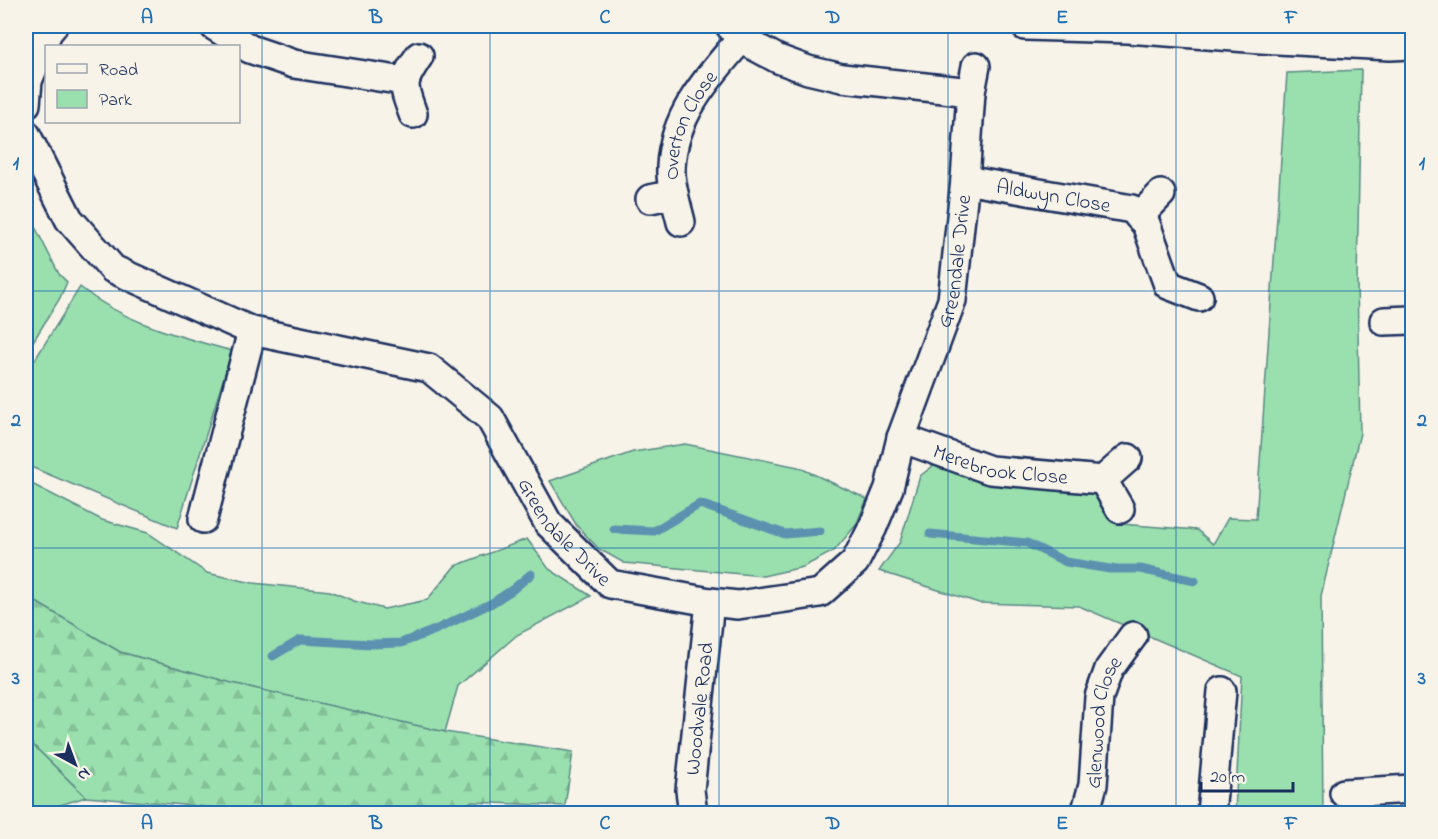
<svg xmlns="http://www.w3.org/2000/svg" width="1438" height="839" font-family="'Indie Flower',sans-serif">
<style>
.green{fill:#9ae0ae;stroke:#5a8886;stroke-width:1.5}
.forest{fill:url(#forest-firs);stroke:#5a8886;stroke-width:1.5}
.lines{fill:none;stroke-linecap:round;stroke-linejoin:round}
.stream{stroke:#5c92b0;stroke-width:9}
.street-casing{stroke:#1b2f5e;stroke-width:32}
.street{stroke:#f7f3e8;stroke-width:27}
.grid{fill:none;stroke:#1f6fb2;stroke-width:1.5;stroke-opacity:0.55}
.labels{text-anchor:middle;stroke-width:6;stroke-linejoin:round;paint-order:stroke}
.street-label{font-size:21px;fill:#1b2f5e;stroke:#f7f3e8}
.neatline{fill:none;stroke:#1f6fb2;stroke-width:2}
.grid-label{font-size:20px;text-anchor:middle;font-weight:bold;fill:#1f6fb2}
</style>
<defs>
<pattern id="forest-firs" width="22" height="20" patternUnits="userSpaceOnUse" patternTransform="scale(1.5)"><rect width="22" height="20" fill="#9ae0ae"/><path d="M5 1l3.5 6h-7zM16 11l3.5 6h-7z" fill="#84c098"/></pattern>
</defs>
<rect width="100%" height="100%" fill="#f7f3e8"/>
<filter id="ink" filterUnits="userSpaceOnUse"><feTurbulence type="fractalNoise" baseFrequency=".0167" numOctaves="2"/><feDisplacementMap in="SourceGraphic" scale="12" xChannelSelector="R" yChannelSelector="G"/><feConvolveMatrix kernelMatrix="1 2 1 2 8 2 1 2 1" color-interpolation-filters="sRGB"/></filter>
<g filter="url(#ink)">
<!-- green -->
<g class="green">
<polygon points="1361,70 1357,281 1360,433 1321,596 1323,813 1235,813 1242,676 1079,606 979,603 879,571 900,542 920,476 937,463 1105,496 1121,524 1197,530 1213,544 1228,518 1256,519 1287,73"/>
<polygon points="26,209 59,274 67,282 60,298 26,353"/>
<path d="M80,287C124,323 178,336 232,351L177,528L26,465V374Z"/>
<polygon points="685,444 798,467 867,499 856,525 834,551 803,567 763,576 624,563 599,549 577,526 550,481 633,452"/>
<polygon points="26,481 102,520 148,533 207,573 253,583 330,591 354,601 384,609 427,600 455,566 527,539 549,569 591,596 517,635 458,686 445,732 231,683 120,652 31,599 26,599"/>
<polygon points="26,738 86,797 35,813 26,813"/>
</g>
<!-- forest -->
<polygon class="forest" points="26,599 31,599 120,652 232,683 445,732 573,752 565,806 470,802 455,813 280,813 86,797 26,738"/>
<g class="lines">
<!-- stream -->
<g class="stream">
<polyline points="614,529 654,531 700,504 785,534 820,531"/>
<polyline points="930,534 1027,543 1066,562 1110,569 1140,569 1195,581"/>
<polyline points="273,656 300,640 371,644 401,643 435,630 492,603 512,590 531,574"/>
</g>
<!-- street casing -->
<g class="street-casing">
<g id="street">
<polyline points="214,26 250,49 294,64 404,81"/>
<polyline points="730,26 741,39 778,59 808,70 842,78 971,92"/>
<polyline points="1025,26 1127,29 1261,39 1390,46 1412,45"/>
<polyline points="26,104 28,81 48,32 53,26"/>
<path d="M413,114C402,84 401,83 419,56"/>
<path id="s1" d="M26,134L69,219L113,269L252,331L429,368L490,418L548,523L610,584L710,602L738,605L820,593L855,562L873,527L889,488L901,438L952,300L965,180L971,92L976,66"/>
<path id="s2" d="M965,180L1132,209L1146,224L1168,285L1199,297"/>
<polyline points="650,199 674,194"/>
<polyline points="1139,217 1161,194"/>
<path id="s3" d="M681,222C677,205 670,185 671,167C673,115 709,76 741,39"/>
<polyline points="1384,321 1412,320"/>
<path id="s4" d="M901,438L990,470L1103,480"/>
<polyline points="1120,509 1103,480 1128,458"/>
<polyline points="203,519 252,331"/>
<polyline points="1344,793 1412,789"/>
<path id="s5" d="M693,814L690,790L710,602"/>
<path id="s6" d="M1085,814L1093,785L1099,697L1109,669L1133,636"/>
<polyline points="1211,814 1222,691"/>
</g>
</g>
<!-- street -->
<use href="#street" class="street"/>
</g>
</g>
<!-- grid -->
<path class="grid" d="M262,26V814M490,26V814M719,26V814M948,26V814M1176,26V814M26,291H1412M26,548H1412"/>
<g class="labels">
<!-- street labels -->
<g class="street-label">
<text dy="7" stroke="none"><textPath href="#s3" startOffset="102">Overton Close</textPath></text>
<text dy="7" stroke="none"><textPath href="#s2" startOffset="90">Aldwyn Close</textPath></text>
<text dy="7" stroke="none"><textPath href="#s1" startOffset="1359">Greendale Drive</textPath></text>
<text dy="7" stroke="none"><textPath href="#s4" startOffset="104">Merebrook Close</textPath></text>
<text dy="7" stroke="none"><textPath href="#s1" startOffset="711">Greendale Drive</textPath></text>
<text dy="7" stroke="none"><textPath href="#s5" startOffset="106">Woodvale Road</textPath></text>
<text dy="7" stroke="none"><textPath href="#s6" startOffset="94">Glenwood Close</textPath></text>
</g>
</g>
<!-- margin -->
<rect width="1438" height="839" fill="none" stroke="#f7f3e8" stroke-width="66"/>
<!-- legend -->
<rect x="45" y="45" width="195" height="78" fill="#f7f3e8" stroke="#9fa5b1" stroke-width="1.5"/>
<rect x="57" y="64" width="30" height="9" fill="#f7f3e8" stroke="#9fa5b1" stroke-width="1.5"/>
<text x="99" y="75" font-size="18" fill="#1b2f5e">Road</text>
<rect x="57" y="90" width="30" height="18" fill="#9ae0ae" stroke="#9fa5b1" stroke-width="1.5"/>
<text x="99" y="105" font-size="18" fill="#1b2f5e">Park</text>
<!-- north arrow -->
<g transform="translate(75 764) rotate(139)" stroke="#f7f3e8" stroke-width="4.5" paint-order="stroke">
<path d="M0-4.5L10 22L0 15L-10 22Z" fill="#1b2f5e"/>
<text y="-9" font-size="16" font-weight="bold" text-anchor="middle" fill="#1b2f5e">N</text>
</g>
<!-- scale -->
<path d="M1201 782v9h92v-9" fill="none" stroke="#1b2f5e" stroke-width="3"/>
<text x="1210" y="782" font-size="18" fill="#1b2f5e" stroke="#f7f3e8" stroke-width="4.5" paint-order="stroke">20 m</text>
<rect x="33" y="33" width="1372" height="773" class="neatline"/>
<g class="grid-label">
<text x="147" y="23">A</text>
<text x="376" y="23">B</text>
<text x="605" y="23">C</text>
<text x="833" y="23">D</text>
<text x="1062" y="23">E</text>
<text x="1291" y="23">F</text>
<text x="16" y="169">1</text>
<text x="1422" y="169">1</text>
<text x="16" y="426">2</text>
<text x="1422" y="426">2</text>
<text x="16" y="684">3</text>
<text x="1422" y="684">3</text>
<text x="147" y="829">A</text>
<text x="376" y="829">B</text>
<text x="605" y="829">C</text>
<text x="833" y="829">D</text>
<text x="1062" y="829">E</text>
<text x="1291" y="829">F</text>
</g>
</svg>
